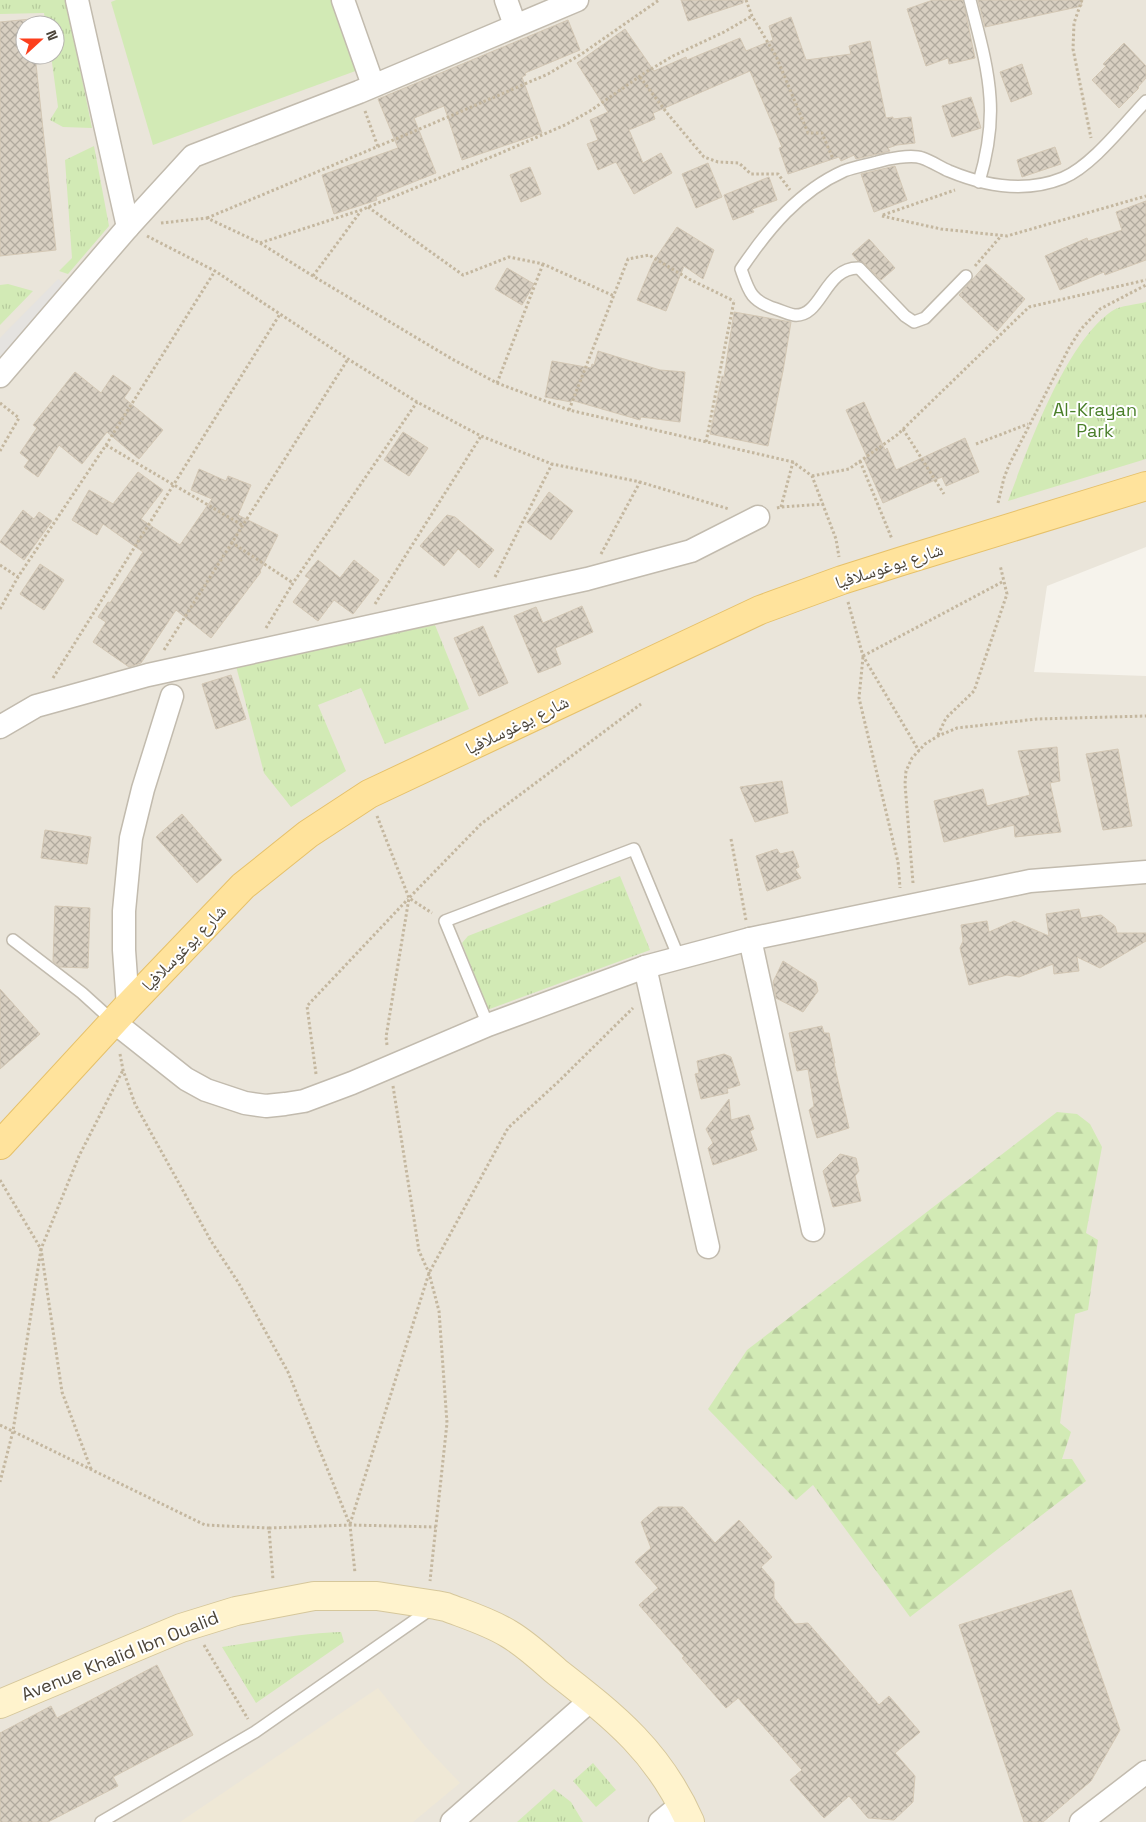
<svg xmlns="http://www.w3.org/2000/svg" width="1146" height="1822" font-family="'Space Grotesk','Noto Naskh Arabic',sans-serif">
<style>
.residential{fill:#eae5da;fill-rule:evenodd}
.education{fill:#efe8d6}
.grass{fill:url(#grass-tufts)}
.forest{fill:url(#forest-firs)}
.garden{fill:#d2eab5}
.parking{fill:#e5e3e0}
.building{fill:url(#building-cross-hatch);stroke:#d3c7b4}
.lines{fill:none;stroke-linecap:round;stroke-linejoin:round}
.service-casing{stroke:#c2bbae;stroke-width:14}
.minor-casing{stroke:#c2bbae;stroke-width:25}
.secondary-casing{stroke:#d6c79b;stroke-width:30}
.primary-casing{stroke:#e6c16a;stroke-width:30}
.path{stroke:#c4b79f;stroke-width:3;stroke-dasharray:2.5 2.5;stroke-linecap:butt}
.service{stroke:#fff;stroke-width:11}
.minor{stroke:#fff;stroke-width:22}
.secondary{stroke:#fff3cd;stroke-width:28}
.primary{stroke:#ffe39c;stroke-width:28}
.labels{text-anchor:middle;stroke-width:4;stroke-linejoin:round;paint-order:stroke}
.park-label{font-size:18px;fill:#4a7f2a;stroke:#fff}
.street-label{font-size:18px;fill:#4b4439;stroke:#fff}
</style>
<defs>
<pattern id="grass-tufts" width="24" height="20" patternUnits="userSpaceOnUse" patternTransform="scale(1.25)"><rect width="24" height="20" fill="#d2eab5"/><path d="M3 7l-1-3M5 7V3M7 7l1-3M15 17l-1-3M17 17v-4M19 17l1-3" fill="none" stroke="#b6ca9c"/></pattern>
<pattern id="forest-firs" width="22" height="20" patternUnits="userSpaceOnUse" patternTransform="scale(1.25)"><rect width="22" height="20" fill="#d2eab5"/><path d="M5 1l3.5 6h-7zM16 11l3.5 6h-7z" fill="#b6ca9c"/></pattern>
<pattern id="building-cross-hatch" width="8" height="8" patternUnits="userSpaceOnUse" patternTransform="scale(1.25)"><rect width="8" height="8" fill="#d8cfc1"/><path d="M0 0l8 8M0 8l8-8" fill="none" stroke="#b1aa9e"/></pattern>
</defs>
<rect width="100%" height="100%" fill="#f6f3ec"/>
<!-- residential -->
<path class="residential" d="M0,0H1146V547L1047,586L1034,672L1146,676V1822H0ZM25,25H55V55H25Z"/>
<!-- education -->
<polygon class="education" points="378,1688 424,1745 460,1783 413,1822 180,1822"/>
<!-- grass -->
<g class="grass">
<polygon points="0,0 66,0 92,128 63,127 50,120 58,107 51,55 55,55 55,25 46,25 44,13 0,14"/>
<polygon points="94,146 109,226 68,274 59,271 72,258 65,160"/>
<polygon points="8,284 33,291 0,325 0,285"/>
<path d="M1146,302V459L1008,501C1028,448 1065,343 1112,311C1121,305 1136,305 1146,302Z"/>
<polygon points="435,625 469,709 385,744 361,688 318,705 346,771 291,807 264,773 236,666"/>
<polygon points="620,876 650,950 487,1010 462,943 468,936"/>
<path d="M341,1632L344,1642L256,1703L222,1647C262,1641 301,1633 341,1632Z"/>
<polygon points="593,1763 616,1790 596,1807 573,1781"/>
<polygon points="554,1789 571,1802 583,1822 517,1822"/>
</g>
<!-- forest -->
<polygon class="forest" points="1057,1112 1077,1114 1090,1124 1102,1147 1086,1233 1098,1240 1088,1310 1075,1314 1060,1423 1071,1432 1062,1459 1072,1459 1086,1481 910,1617 813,1485 796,1500 708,1409 747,1350"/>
<!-- garden -->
<polygon class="garden" points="116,0 339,0 361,69 153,145 111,2"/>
<!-- parking -->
<polygon class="parking" points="58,279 81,296 0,359 0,338"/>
<!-- building -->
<g class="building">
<polygon points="681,0 743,0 743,3 688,21"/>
<polygon points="933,0 963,0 975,58 949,64 948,58 926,66 907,9"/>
<polygon points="978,0 1081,0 1082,6 985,27"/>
<polygon points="791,17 806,60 851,54 849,46 870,41 886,118 893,117 893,119 911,117 915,143 897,145 888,148 890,151 856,159 854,155 841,161 839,157 788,174 779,148 782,147 750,71 653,113 655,119 629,130 643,163 661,153 672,173 634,194 616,162 598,170 587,144 598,140 590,120 608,112 577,63 625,29 654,71 686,57 687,60 740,38 746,51 773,40 769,26"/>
<polygon points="31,19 32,25 25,25 25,55 35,55 56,250 0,256 0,22"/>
<polygon points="568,20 580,50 525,73 526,75 522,77 542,133 462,160 444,106 414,118 436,173 376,197 377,200 334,214 322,175 398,148 378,99"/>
<polygon points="1124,43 1146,66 1146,78 1138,87 1139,88 1119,108 1092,80 1106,66 1103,64"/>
<polygon points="1022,64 1032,94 1011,102 1000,72"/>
<polygon points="971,97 981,128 952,137 942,106"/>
<polygon points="1055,147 1061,164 1022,177 1017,160"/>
<polygon points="708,163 722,197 696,208 682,174"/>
<polygon points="895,166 907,200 874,212 861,174"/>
<polygon points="530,167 541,194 521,202 510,175"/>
<polygon points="769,177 777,200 752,209 754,212 733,220 724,195"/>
<polygon points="1146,201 1146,260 1105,275 1104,272 1060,290 1045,256 1087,238 1088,241 1122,230 1116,212"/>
<polygon points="677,227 714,250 703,279 684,266 666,311 637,300 653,262"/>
<polygon points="869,239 895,268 881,280 864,263 858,261 852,254"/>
<polygon points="986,264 1025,299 997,331 959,295"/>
<polygon points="507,268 534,284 522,305 495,289"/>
<polygon points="734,312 791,322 783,371 768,446 710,434 722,376 724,377"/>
<polygon points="598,351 660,370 685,372 680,422 641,417 640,420 571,400 571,402 545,397 552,361 591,368 592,364 594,365"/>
<polygon points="75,372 101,393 113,375 131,388 124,398 163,430 139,459 107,432 82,464 59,445 38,477 24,467 29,460 20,453 37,428 33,425"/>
<polygon points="864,402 885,450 887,448 896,470 965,438 979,472 946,486 942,477 883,503 864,459 867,457 846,410"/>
<polygon points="403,432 428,448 409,476 384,460"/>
<polygon points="199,469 226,481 228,476 251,485 238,515 278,535 260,571 261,572 211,638 176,610 141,663 129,667 93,642 106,622 98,617 108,602 110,603 143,552 103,524 97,535 72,520 89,490 113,504 138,472 163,490 141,519 180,545 212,499 191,490"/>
<polygon points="549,492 573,511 551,540 527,522"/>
<polygon points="23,510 34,519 39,512 52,521 24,560 0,542"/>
<polygon points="447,515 455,517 494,550 479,568 458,549 444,566 420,546"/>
<polygon points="318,560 340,578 354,560 379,580 353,614 334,600 318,621 293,602 310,579 305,576"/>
<polygon points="40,564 64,580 44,610 20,594"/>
<polygon points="582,606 593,632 555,648 561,664 538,673 514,616 536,607 543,623"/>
<polygon points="483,626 508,683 479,696 454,638"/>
<polygon points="231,675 246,719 216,729 202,684"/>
<polygon points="1057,747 1060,781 1050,783 1061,832 1015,837 1014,825 944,842 934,801 983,789 987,806 1030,795 1018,751"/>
<polygon points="1118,749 1132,826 1103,830 1086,754"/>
<polygon points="782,781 788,813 755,822 740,787"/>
<polygon points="182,814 222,860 197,883 156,837"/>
<polygon points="45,830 91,837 87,864 41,858"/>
<polygon points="777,849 780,854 793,851 799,867 795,869 801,878 767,891 756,856"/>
<polygon points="55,906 90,908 88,968 60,967 53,961"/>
<polygon points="1079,909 1081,918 1101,915 1115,926 1117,933 1146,933 1146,941 1100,968 1077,957 1079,971 1054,974 1053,964 1019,977 1007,975 969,985 960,948 963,941 961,925 987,921 989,932 1014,921 1049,936 1046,914"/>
<polygon points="783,961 816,982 818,991 803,1012 776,998 773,982"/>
<polygon points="0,989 40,1034 0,1069"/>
<polygon points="822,1026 824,1033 829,1033 835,1063 834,1063 849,1128 817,1138 809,1110 814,1106 808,1069 797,1071 789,1033"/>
<polygon points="724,1054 731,1057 740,1085 727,1089 728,1093 701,1099 695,1074 699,1073 697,1061"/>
<polygon points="729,1099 731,1120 749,1115 754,1129 750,1131 757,1150 713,1165 708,1148 713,1143 706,1129"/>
<polygon points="840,1154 856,1158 859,1171 855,1176 861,1201 833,1207 823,1171"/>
<polygon points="658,1507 683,1507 715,1543 739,1520 772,1557 761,1567 774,1582 774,1598 795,1624 808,1623 879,1705 889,1696 920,1732 895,1753 915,1776 913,1802 894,1820 868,1818 849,1796 824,1818 790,1780 802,1770 738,1698 726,1708 682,1658 684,1656 639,1605 658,1588 635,1562 651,1548 641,1522"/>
<polygon points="1071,1590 1120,1730 1091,1781 1043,1822 1024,1822 959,1625"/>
<polygon points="157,1665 193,1735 113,1777 118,1786 48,1822 0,1822 0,1733 51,1706 57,1718"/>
</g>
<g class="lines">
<!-- service casing -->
<g class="service-casing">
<g id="service">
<path d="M970,0C978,32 988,65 990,98C992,126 987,155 979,182"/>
<path d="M966,276L925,318L914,322L905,316L859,268C824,267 822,318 794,315C788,314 782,311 776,309C751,301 749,292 741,269C768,229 799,191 844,171C854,167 866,165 877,162C887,159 911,154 922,158C931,161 940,167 949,171C985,186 1026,193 1063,178C1092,166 1124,124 1146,101"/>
<polyline points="13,940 82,993 114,1022"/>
<polyline points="488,1025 445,921 634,849 679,958"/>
<polyline points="101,1822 255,1732 431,1609"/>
</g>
</g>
<!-- minor casing -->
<g class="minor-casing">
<g id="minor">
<polyline points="77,0 128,227"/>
<polyline points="343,0 373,85"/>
<polyline points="506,0 515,25"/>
<polyline points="0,376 128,227 193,156 359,92 577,0"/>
<polyline points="0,727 36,706 148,675 587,579 691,551 758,517"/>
<polyline points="750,939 813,1230"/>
<polyline points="645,967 708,1247"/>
<polyline points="128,1006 124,950 124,911 131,838 143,789 172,696"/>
<polyline points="114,1022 186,1079 206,1090 245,1103 266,1106 285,1104 304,1101 352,1083 488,1025 645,967 750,939 1030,881 1146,872"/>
<polyline points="452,1822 592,1699"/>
<polyline points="660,1822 682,1804"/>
<polyline points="1081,1822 1146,1772"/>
</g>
</g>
<!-- secondary casing -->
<g class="secondary-casing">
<path id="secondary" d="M0,1704L181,1628L236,1611L314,1596H377L436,1605L446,1607C467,1615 490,1622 509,1634C526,1644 542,1659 557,1672C616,1718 659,1752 690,1822"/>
</g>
<!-- primary casing -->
<g class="primary-casing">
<polyline id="primary" points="0,1145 128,1006 243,886 308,834 369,794 760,610 842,580 902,561 1146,486"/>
</g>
<!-- path -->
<g class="path">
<polyline points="746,0 752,16 776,56 808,133 822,133 833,159"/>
<polyline points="1082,0 1074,23 1073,49 1091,138"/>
<polyline points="640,77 667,113 704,157 718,162 739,163 751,174 778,174 790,190"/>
<polyline points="365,111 378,147"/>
<polyline points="368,207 463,275 509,257 543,264 614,296"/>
<polyline points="883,215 955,190"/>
<polyline points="882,216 941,229 1007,236 1146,196"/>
<polyline points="207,218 441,120 548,74 583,53 659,0"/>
<polyline points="161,223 207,218 260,243 313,276 452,359 497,383 569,410 793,462 812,476 836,539 839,557"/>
<polyline points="147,236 215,271 348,359 417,402 481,436 552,464 640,482 729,509"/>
<polyline points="260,243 361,210 496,155 567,124 590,111 646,72 673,56 724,32 752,16"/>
<polyline points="975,266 1001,236"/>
<polyline points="313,276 361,211"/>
<polyline points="497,383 543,264"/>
<polyline points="0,403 19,418 0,451"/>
<polyline points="569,410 628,259 649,255 689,279 734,301"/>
<polyline points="903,429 944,494"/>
<polyline points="706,442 734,301"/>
<polyline points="976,444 1028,424"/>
<polyline points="106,445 242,525"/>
<polyline points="860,461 892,539"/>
<polyline points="812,476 849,469 897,435 1029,307 1146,280"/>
<polyline points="998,503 1004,478 1009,465 1069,348 1081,329 1100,309 1146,285"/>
<polyline points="781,507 793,462"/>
<polyline points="777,508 781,507 824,504"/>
<polyline points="231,542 293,583"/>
<polyline points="601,554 640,482"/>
<polyline points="0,565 18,577"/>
<polyline points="495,577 552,464"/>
<polyline points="848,602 863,656 919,751"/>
<polyline points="375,604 481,436"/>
<polyline points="0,609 18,577 106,445 215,271"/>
<polyline points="266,628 293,583 417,402"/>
<polyline points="164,650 348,359"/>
<polyline points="863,656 1004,581"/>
<polyline points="863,657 859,698 898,862 900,888"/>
<polyline points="53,678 280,314"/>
<polyline points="938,735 946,718 974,691 1007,594 1000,565"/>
<polyline points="377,816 409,898 432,913"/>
<polyline points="731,839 746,920"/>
<polyline points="913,883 905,784 906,771 912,758 925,744 938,736 957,728 1037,719 1146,716"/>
<polyline points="387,1045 386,1037 409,898 481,824 641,704"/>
<polyline points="120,1054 123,1070 135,1104 211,1241 238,1282 288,1372 350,1525 355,1573"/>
<polyline points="316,1074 307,1006 408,899"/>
<polyline points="393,1086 419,1251 429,1273 439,1311 447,1423 430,1581"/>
<polyline points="0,1180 41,1249 13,1431 0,1482"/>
<polyline points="0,1425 205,1525 269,1528 273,1580"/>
<polyline points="91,1469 62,1392 41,1249 79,1156 123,1070"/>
<polyline points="350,1524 429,1273 508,1128 558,1082 633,1008"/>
<polyline points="269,1528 350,1525 436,1527"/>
<polyline points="204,1645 248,1719"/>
</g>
<!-- service -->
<use href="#service" class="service"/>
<!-- minor -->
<use href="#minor" class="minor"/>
<!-- secondary -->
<use href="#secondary" class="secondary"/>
<!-- primary -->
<use href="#primary" class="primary"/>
</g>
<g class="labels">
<!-- park labels -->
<g class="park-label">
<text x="1095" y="416">Al-Krayan<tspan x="1095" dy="21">Park</tspan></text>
</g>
<!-- street labels -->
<g class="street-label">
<text transform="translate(889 566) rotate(-18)" y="6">شارع يوغوسلافيا</text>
<text transform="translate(517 725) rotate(-26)" y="6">شارع يوغوسلافيا</text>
<text transform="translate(184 948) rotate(-46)" y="6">شارع يوغوسلافيا</text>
<text transform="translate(120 1656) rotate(-22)" y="6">Avenue Khalid Ibn Oualid</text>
</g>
</g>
<!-- north arrow -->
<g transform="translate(40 40) rotate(69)"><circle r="24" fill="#ffffff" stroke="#b7b4b0"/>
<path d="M0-4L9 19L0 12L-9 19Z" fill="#fc3f1d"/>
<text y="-8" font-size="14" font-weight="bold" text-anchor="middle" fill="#4b4439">N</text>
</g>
</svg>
